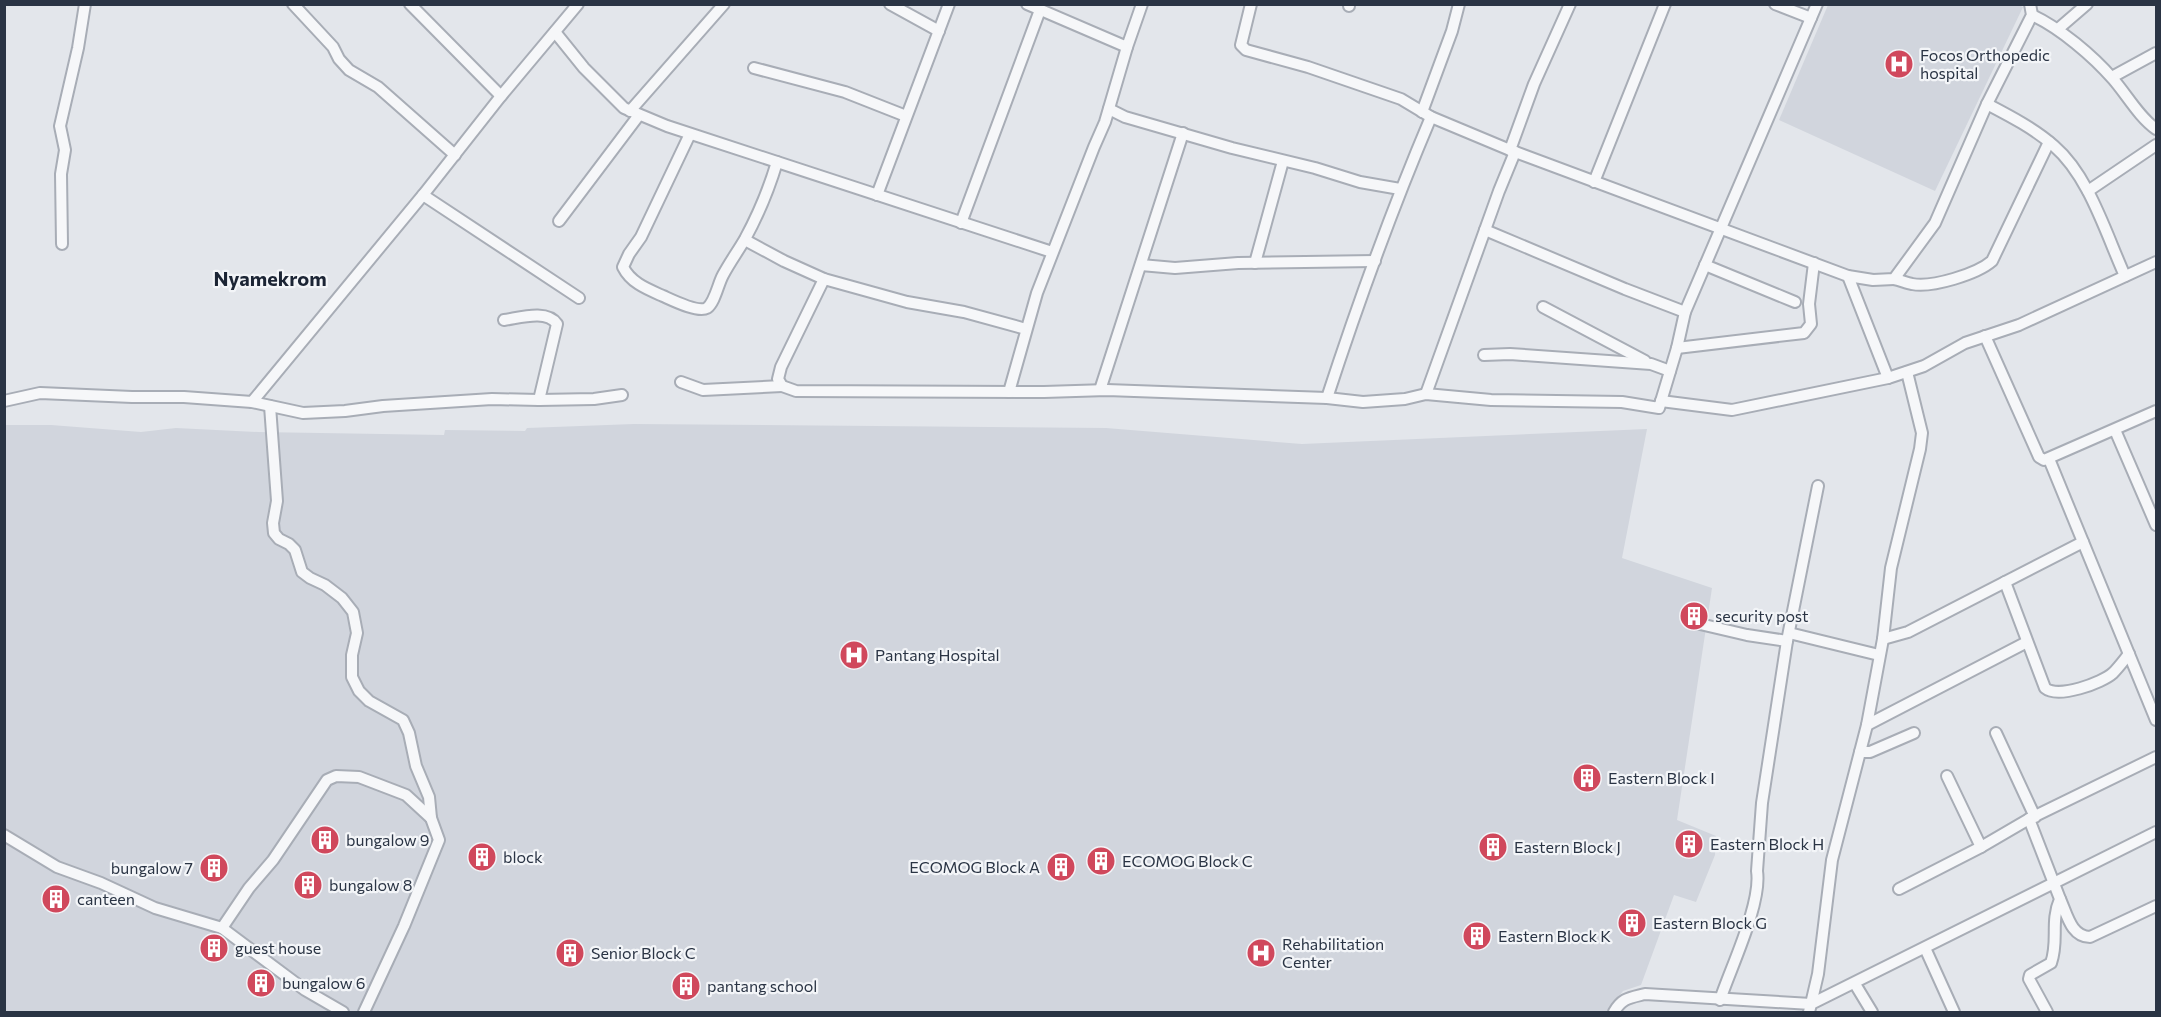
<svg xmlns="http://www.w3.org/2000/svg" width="2161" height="1017" font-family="Commissioner,sans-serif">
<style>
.built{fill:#d1d5dd}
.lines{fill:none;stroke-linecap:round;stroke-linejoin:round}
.minor-casing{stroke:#a8adb6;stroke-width:14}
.minor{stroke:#f6f7f9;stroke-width:10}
.labels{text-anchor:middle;stroke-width:4.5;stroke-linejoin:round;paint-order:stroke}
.poi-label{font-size:16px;fill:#2a3444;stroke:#f3f5f8;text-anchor:start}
.quarter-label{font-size:20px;font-weight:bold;fill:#1c2535;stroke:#f3f5f8}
</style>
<rect width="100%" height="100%" fill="#e3e6eb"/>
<!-- built -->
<g class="built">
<polygon points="2016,4 2023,7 1935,191 1779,120 1828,5"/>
<polygon points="634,424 1106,428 1302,444 1647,429 1622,558 1712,588 1677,820 1716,836 1715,855 1696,902 1674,895 1641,985 1623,991 1611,1006 1610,1012 5,1012 5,425 51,425 141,432 176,428 258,432 444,435 445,430 525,431 527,428"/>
</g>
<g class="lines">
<!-- minor casing -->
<g class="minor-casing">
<g id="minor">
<polyline points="293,4 333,47 339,59 349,70 378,87 455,155"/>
<polyline points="410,4 501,96"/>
<polyline points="890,4 939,31"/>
<polyline points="1027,4 1127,47"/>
<polyline points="1251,4 1241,45 1246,50 1308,67 1401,99 1431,117 1510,150 1848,276 1873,280 1894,279 1935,223 1987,104 2032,15 2030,4"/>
<polyline points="1775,4 1811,18"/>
<polyline points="1349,6 1349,4"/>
<path d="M2032,15C2060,28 2093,56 2113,79C2127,95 2139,117 2156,129"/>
<polyline points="2058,29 2087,4"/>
<polyline points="555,32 584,68 624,108 667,126 1052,252"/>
<polyline points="754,68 845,92 906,116"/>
<polyline points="2112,77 2156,53"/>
<path d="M1987,104C2010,116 2035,129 2054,146C2089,176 2106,234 2125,276"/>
<polyline points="1109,109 1125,117 1232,148 1315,168 1360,182 1400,189"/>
<polyline points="630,111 724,4"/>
<polyline points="1422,112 1452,31 1459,4"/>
<path d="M690,134L641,237L629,254L623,267C631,283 647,289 663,296C672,300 698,313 707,308C715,302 718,284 723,275C730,262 738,251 745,239C758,215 769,189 777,162"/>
<polyline points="1510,150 1534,84 1570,4"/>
<polyline points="1594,182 1665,4"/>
<polyline points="2088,191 2156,145"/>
<polyline points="423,195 579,298"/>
<polyline points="877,195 949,4"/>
<polyline points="559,221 639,115"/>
<polyline points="961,223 1040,10"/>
<polyline points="1485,230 1625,289 1685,312"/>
<polyline points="745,240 784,261 824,279 907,302 964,312 1026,329"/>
<polyline points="62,244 61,174 65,150 60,126 78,48 85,4"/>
<polyline points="1255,263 1283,161"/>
<polyline points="1141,265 1175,268 1238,263 1375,261"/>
<polyline points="1705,265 1795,302"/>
<polyline points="1848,276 1888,378"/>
<polyline points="824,279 781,367 778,379 782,386 796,391 1044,392 1107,390 1327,398 1363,402 1405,399 1426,394 1491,400 1622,402 1659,408 1677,348 1685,312 1817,4"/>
<path d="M1894,279C1900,280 1906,283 1912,284C1932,288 1977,274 1992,261L2049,142"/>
<polyline points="1543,307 1645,361"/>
<path d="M504,320C519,318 547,309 557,324L539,400"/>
<polyline points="1985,336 2039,457 2044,460 2156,411"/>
<polyline points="1677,348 1804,333 1811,324 1809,304 1814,263"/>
<polyline points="1484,355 1510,354 1651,364 1670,371"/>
<polyline points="681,382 703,390 782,386"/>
<polyline points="1100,390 1183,133"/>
<polyline points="1009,392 1037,293 1094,147 1105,122 1127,47 1142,4"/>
<polyline points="1426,394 1499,191 1515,152"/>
<path d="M1327,398C1358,303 1392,209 1431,117"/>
<polyline points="4,401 40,393 132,397 184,397 252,402 303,413 345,411 383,406 492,399 539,400 594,399 622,395"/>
<polyline points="1661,401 1732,410 1888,378 1924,366 1965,343 2019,325 2156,262"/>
<polyline points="252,402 423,195 501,96 578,4"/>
<polyline points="270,406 277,501 273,523 274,533 279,539 289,544 295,550 302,572 310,578 325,585 342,598 353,612 357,633 352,655 352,677 359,691 369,701 403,720 409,733 416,766 429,797 431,818 439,840 404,926 364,1012"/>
<polyline points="2115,430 2156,525"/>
<polyline points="2049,459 2156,720"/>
<path d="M2005,582L2045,688C2058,699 2102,683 2113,673C2119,667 2124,660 2129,654"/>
<polyline points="1700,624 1747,635 1787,641"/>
<polyline points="1789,633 1879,655"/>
<polyline points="1883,639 1908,632 2083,542"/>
<polyline points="1867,725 2027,642"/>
<polyline points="1996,733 2035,817"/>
<polyline points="1860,752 1870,752 1914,733"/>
<polyline points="1947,776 1981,847"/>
<path d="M2029,819L2060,899C2050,922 2059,941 2051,963L2030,975L2029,979L2047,1012"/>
<polyline points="4,835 57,867 101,883 155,908 222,928 305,990 343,1012"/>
<polyline points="1899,889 1981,847 2029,819 2156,757"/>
<path d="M2060,899C2067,914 2071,937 2090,937L2156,906"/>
<polyline points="222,928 249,888 273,860 327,780 336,776 359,777 406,795 431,818"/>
<polyline points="1925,948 1954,1012"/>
<polyline points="1855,984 1872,1012"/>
<path d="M1720,1000C1731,967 1762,903 1757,871L1762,803L1787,641L1818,486"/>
<path d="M1614,1012C1622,998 1629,998 1645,994L1811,1004L1818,974L1832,860L1867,725L1883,639L1891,568L1920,449L1922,433L1907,372"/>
<polyline points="1809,1012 1811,1004 2156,832"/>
</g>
</g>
<!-- minor -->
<use href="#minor" class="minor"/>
</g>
<!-- icons -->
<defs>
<g id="hospital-disc" transform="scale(1.5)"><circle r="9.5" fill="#d0485c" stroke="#f3f5f8"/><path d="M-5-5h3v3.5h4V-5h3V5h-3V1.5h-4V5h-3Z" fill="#fff"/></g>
<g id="building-disc" transform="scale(1.5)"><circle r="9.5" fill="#d0485c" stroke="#f3f5f8"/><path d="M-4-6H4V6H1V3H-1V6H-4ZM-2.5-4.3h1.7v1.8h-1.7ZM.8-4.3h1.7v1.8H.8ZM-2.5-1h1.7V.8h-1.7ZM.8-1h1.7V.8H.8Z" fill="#fff"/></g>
</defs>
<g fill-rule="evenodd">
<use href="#hospital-disc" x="1899" y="64"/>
<use href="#building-disc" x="1694" y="616"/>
<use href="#hospital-disc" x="854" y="655"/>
<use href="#building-disc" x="1587" y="778"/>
<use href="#building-disc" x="325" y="840"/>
<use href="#building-disc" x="1689" y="844"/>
<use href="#building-disc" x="1493" y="847"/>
<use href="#building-disc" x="482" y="857"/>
<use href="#building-disc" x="1101" y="861"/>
<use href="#building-disc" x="1061" y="867"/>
<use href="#building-disc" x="214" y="868"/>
<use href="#building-disc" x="308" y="885"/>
<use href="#building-disc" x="56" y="899"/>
<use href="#building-disc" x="1632" y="923"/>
<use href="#building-disc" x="1477" y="936"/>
<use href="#building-disc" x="214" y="948"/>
<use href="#building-disc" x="570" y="953"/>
<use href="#hospital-disc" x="1261" y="953"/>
<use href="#building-disc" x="261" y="983"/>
<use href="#building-disc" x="686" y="986"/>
</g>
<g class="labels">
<!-- poi labels -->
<g class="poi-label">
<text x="1920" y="61">Focos Orthopedic<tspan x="1920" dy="18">hospital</tspan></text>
<text x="1715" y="622">security post</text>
<text x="875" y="661">Pantang Hospital</text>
<text x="1608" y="784">Eastern Block I</text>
<text x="346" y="846">bungalow 9</text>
<text x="1710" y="850">Eastern Block H</text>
<text x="1514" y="853">Eastern Block J</text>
<text x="503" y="863">block</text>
<text x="1122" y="867">ECOMOG Block C</text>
<text x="1040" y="873" text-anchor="end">ECOMOG Block A</text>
<text x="193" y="874" text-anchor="end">bungalow 7</text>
<text x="329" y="891">bungalow 8</text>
<text x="77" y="905">canteen</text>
<text x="1653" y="929">Eastern Block G</text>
<text x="1498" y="942">Eastern Block K</text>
<text x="1282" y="950">Rehabilitation<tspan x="1282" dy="18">Center</tspan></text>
<text x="235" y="954">guest house</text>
<text x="591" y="959">Senior Block C</text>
<text x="282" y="989">bungalow 6</text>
<text x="707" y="992">pantang school</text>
</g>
<!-- quarter labels -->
<g class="quarter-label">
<text x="270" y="286">Nyamekrom</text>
</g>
</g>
<!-- border -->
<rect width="2161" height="1017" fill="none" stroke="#2a3444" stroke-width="12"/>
</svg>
